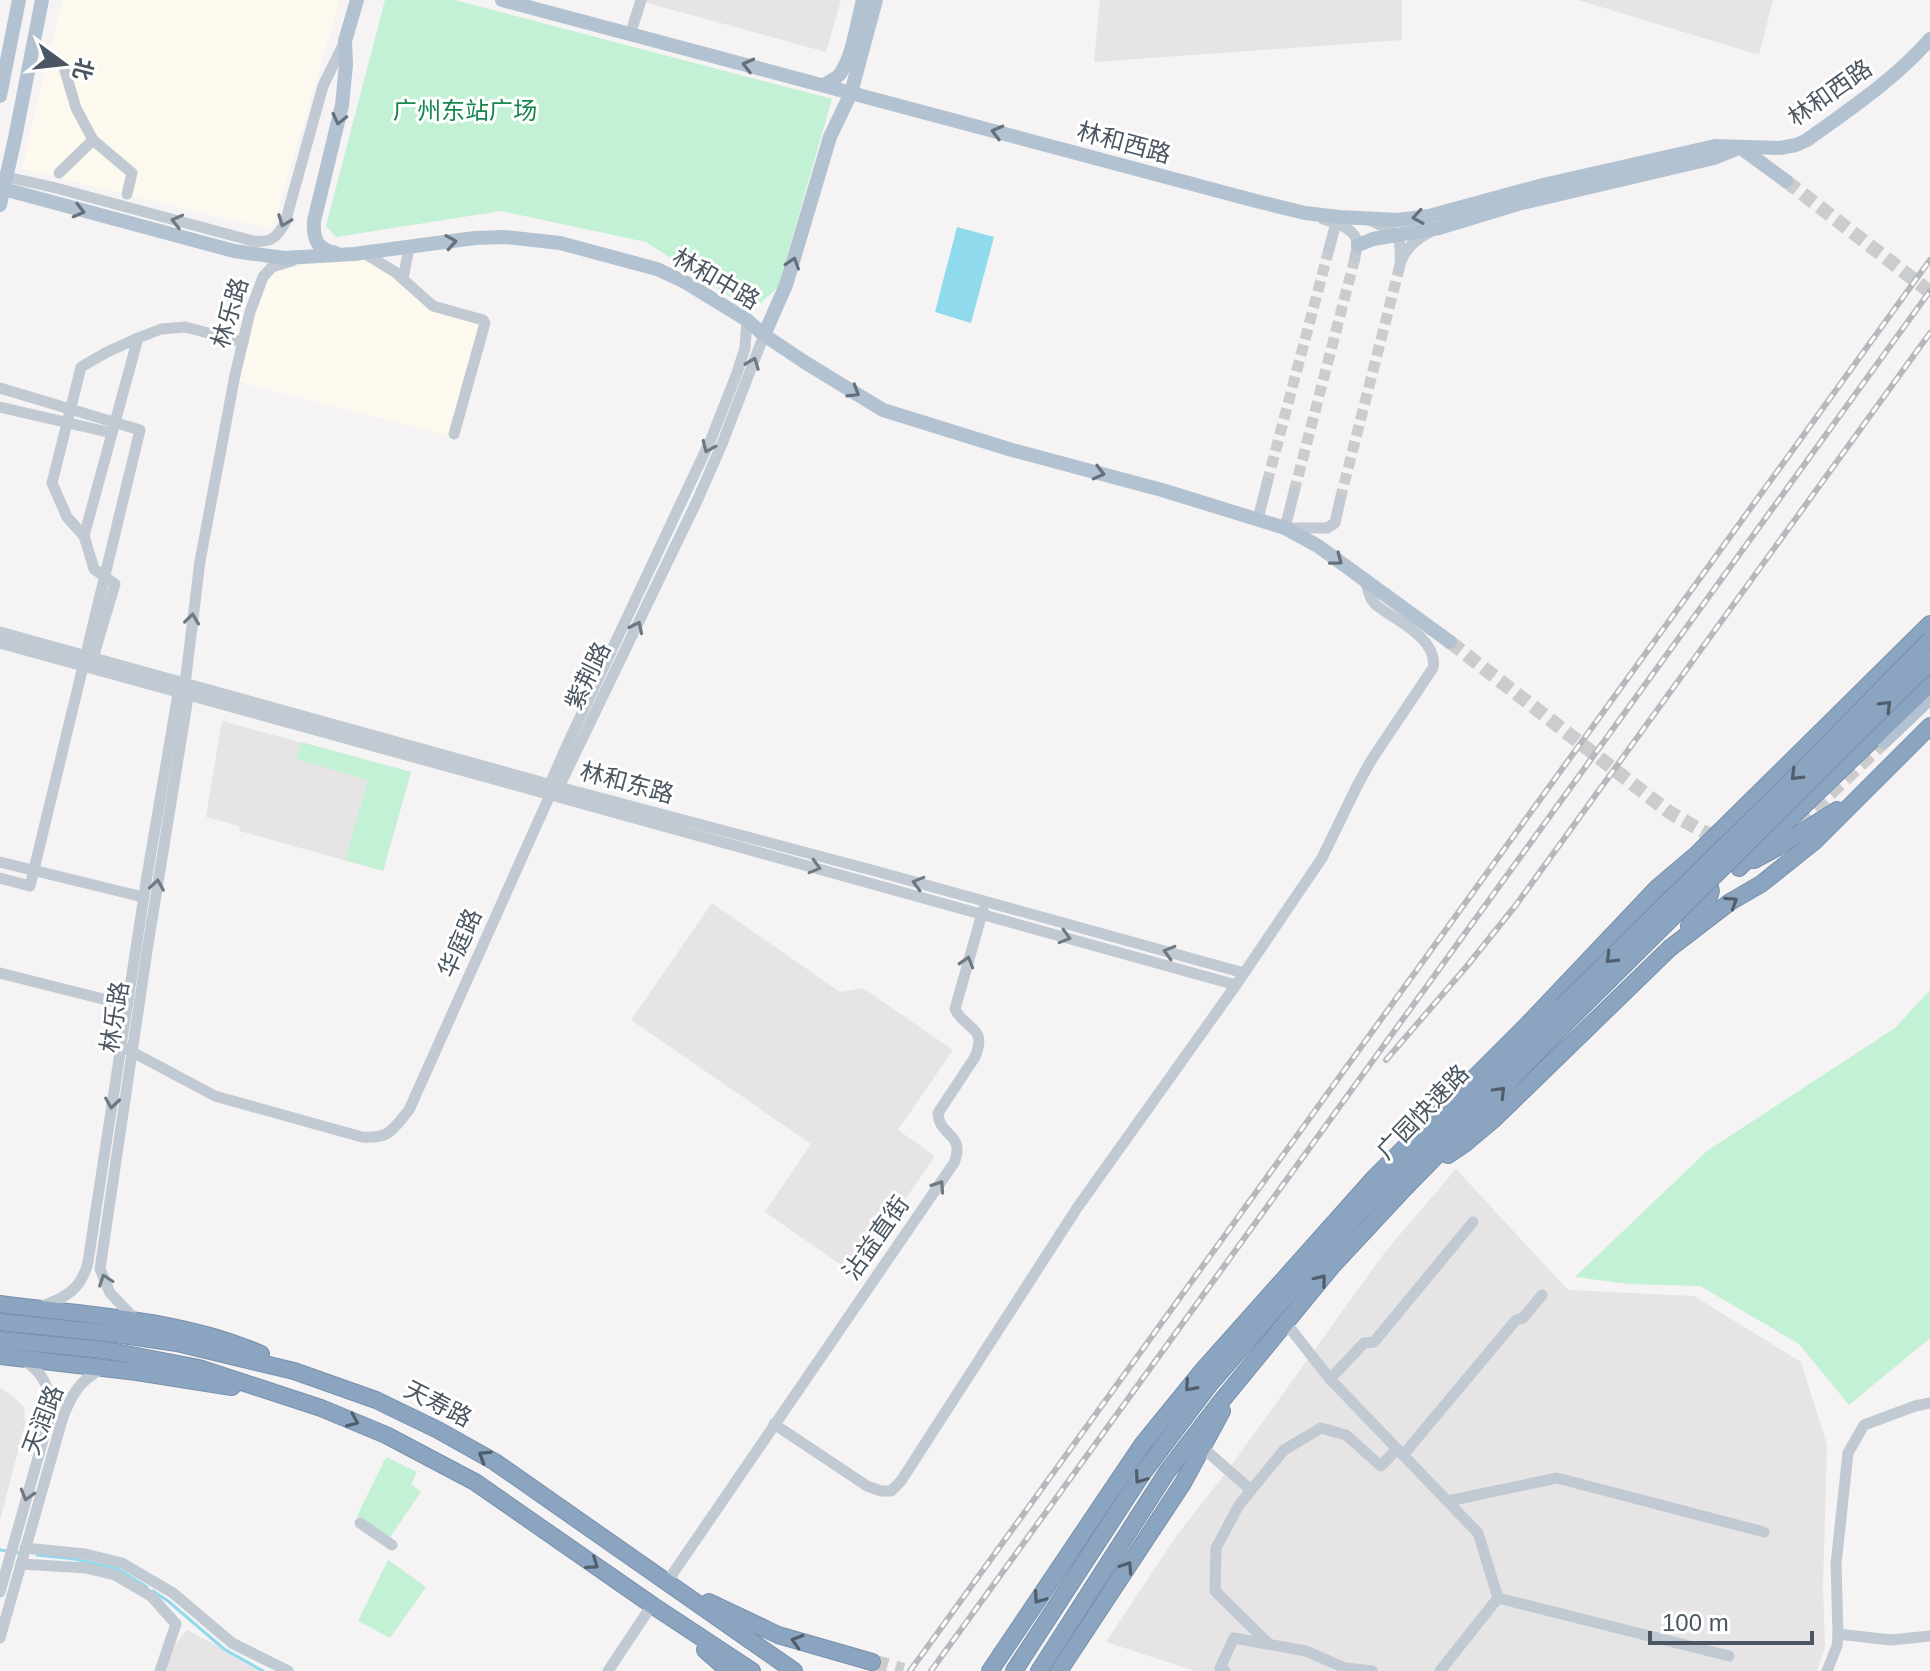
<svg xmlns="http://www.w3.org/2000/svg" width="1930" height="1671" font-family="Arial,'Noto Sans SC',sans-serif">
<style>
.commercial{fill:#fdf9ef}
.education{fill:#e6e4e5}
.green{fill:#c3f1d5}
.water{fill:#90daee}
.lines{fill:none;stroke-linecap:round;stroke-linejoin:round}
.stream{stroke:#90daee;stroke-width:3}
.minor-tunnel{stroke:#caccce;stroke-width:11;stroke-dasharray:11 5.5;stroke-linecap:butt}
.major-tunnel{stroke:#caccce;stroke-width:14;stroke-dasharray:14 7;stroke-linecap:butt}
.highway-tunnel{stroke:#caccce;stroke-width:16;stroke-dasharray:16 8;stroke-linecap:butt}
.highway-casing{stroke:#7690ad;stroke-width:18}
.minor{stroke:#c1cad2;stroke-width:11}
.major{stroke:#b3c2d1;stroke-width:14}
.highway{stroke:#8ba5c1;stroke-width:16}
.rail-casing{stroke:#b5b8bd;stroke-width:6}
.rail{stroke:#fff;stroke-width:3;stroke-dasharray:9;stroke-linecap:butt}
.highway-bridge-casing{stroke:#7690ad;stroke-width:18;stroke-linecap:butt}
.highway-bridge{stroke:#8ba5c1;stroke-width:16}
.oneway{stroke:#64717d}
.oneway2{stroke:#6e7983}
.oneway3{stroke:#505e6b}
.labels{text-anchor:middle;stroke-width:6;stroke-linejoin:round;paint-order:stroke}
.street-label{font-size:24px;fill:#4a5661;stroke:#fff}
.park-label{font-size:24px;fill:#17864f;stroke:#fff}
</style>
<rect width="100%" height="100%" fill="#f5f3f3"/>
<!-- commercial -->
<g class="commercial">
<polygon points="62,0 340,0 272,230 22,169"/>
<polygon points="365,259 408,286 434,310 482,323 449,436 239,382 259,298 267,281 278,270 316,263"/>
</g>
<!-- education -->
<g class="education">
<polygon points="637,0 841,0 826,52"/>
<polygon points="1100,0 1402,0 1402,40 1094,62"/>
<polygon points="1578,0 1773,0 1759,55"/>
<polygon points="222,721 411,772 383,871 240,831 239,826 206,817"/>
<polygon points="712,903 840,992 863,988 953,1050 898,1130 935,1156 854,1274 765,1212 811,1144 631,1020"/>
<polygon points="1456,1169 1568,1290 1694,1296 1801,1362 1827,1445 1823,1585 1825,1647 1817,1671 1195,1671 1106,1642 1177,1535 1228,1470 1385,1252"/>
<polygon points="0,1388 14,1397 24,1407 25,1424 0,1520"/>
<polygon points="187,1630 264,1671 154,1671"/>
</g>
<!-- green -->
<g class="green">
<polygon points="385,0 455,0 832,99 778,287 752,311 646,242 501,211 336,237 326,226"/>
<polygon points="301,742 411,772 383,871 345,860 368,780 296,759"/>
<polygon points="1930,990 1930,1338 1849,1405 1799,1344 1700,1286 1629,1284 1575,1277 1707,1151 1895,1028"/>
<polygon points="386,1457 417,1472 411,1484 421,1492 390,1537 357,1516"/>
<polygon points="388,1560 426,1587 390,1638 358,1621"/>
</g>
<!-- water -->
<polygon class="water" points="957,227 994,237 971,323 935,312"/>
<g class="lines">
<!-- stream -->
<g class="stream">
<polyline points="0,1550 21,1553"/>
<polyline points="37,1555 75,1559 118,1569 147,1587"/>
<polyline points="153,1591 168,1601 224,1649 263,1671"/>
</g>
<!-- minor-tunnel -->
<g class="minor-tunnel">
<polyline points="1267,483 1329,249"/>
<polyline points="1294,492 1355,258"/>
<polyline points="1340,500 1399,269"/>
</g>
<!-- major-tunnel -->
<g class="major-tunnel">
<polyline points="1786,181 1930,292"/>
<polyline points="1450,642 1669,812 1704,832 1725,838"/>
<polyline points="1797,820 1819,804 1884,742"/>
</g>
<!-- highway-tunnel -->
<polyline class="highway-tunnel" points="872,1662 903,1671"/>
<!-- highway casing -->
<g class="highway-casing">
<g id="highway">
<polyline points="1754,860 1778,847 1837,810"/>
<polyline points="1739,868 1930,684"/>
<polyline points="1689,926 1707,903 1711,891 1708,881 1697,878"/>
<polyline points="1448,1155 1463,1145 1494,1119 1670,948 1730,902 1761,884 1815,841 1930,726"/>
<path d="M0,1304C87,1316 179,1318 261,1354"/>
<polyline points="0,1322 116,1334 177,1343 294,1371 376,1400 438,1430 495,1462 794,1671"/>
<polyline points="0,1340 105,1350 199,1368 321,1408 386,1435 475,1482 652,1605 752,1671"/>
<polyline points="0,1356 137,1372 232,1387"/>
<polyline points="709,1602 778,1635 872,1662"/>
<polyline points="705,1650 729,1671"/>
<polyline points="990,1671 1142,1445 1203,1370 1375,1177 1528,1024 1658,887 1697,854 1930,624"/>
<polyline points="1014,1671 1142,1474 1209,1385 1356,1216 1462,1107 1561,1007"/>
<polyline points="1039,1671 1167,1472 1219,1404 1333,1265 1401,1192 1572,1017"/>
<polyline points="1059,1671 1183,1483 1222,1411"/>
</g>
</g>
<!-- minor -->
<g class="minor">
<polyline points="630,35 641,0"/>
<polyline points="93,140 132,173 127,194"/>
<polyline points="59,173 93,140 76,108 63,64"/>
<path d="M1,177H7L52,187L253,241C270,243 277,238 285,223L323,86L345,41"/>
<path d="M1323,219C1335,223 1356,228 1357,243C1358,248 1355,253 1355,258"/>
<path d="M1370,220C1392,232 1402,230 1400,258"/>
<polyline points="1329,249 1336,223"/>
<polyline points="364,253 395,272 433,306 483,320 485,323 454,434"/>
<path d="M1399,269C1402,251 1414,240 1430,232"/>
<polyline points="403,279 409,248"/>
<polyline points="0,388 140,430 30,886 0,878"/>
<polyline points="0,407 112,433"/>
<polyline points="1294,492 1285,528 1327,528 1335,523 1340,500"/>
<polyline points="1258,519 1267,483"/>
<polyline points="84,536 67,517 52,483 81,367 107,352 138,338"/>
<polyline points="0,632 559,787 879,872 1244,973"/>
<path d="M0,643C411,759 825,868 1236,985"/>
<polyline points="93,658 115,584 94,569 84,536 138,338 161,329 185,327 243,342"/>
<polyline points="550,790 550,784 568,743 711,439 737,373 745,348 747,320"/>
<polyline points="0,862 143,897"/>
<polyline points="0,973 127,1005"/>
<path d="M121,1046L215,1096L362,1137C390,1139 392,1130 409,1110L550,795L559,787L697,501L722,444L764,335"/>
<path d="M42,1306C66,1298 82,1288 88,1262L147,876L178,694L180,691"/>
<polyline points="138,1319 135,1319 110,1293 100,1269 147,951 188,697 185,684 200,561 235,375 250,312 263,277 272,267 292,261"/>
<polyline points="1286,1323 1330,1379 1478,1533 1498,1598"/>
<polyline points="1330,1379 1364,1343 1374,1342 1473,1222"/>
<path d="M774,1424L867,1486L881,1491H891L901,1481L1077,1208L1236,985L1322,858L1358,784L1372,759L1433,668C1439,639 1395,620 1376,605L1371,599L1365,581"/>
<polyline points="1203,1448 1251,1490"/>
<polyline points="1403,1455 1516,1320 1523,1318 1542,1295"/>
<polyline points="1448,1501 1557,1478 1764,1532"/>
<polyline points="360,1523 392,1545"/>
<polyline points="25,1548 85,1554 122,1563 173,1593 232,1643 288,1671"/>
<polyline points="21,1564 86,1568 115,1575 151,1596 176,1624 160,1671"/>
<path d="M667,1582L954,1163C966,1133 939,1137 938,1113L975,1057C988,1026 965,1030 955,1009L983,910"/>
<path d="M0,1592L51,1412C51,1390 44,1373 25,1361"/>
<polyline points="1838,1634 1836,1564 1848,1453 1864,1425 1915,1406 1930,1403"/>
<path d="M0,1638L63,1417C72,1394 80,1380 103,1368"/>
<polyline points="1269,1644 1215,1591 1216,1548 1239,1505 1284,1450 1321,1428 1346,1435 1381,1466 1397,1449"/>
<polyline points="608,1671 652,1605"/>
<polyline points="1225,1671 1220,1668 1234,1638 1306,1651 1345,1668 1372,1671"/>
<polyline points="1440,1671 1498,1598 1729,1656"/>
<polyline points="1827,1671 1837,1646 1838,1634 1891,1640 1930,1636"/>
</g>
<!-- major -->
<g class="major">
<path d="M502,0L1256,201L1305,213L1339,217L1398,220L1429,216L1543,185L1715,146L1780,148L1796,145L1807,140C1850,109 1895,79 1930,39"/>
<path d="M824,85C830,81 836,79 840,74C853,56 857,22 863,0"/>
<polyline points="0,96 19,0"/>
<polyline points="1741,148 1786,181"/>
<polyline points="0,188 234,251 284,258 354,254 475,238 505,237 560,243 657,269 685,282 747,320 764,335 806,363 883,410 1012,450 1162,490 1285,528 1318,546 1450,642"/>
<polyline points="0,205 15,138 42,0"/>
<polyline points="1358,245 1373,239 1439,228 1518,204 1714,158 1736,149"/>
<path d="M336,253C317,250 313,239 314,221L342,105L346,65L345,41L357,0"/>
<polyline points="764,335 786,285 830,137 851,93 876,0"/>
<polyline points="1884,742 1930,698"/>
</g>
<!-- highway -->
<use href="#highway" class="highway"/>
<!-- rail casing -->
<g class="rail-casing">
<g id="rail">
<polyline points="1386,1060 1467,966 1516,905 1930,333"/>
<polyline points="910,1671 1930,260"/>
<polyline points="931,1671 1930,291"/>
</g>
</g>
<!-- rail -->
<use href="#rail" class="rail"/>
<!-- highway-bridge casing -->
<g class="highway-bridge-casing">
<g id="highway-bridge">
<polyline points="1561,1007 1802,770 1930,640"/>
<polyline points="1572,1017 1930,662"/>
</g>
</g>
<!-- highway-bridge -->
<use href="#highway-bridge" class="highway-bridge"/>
</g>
<!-- one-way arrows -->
<defs><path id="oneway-chevron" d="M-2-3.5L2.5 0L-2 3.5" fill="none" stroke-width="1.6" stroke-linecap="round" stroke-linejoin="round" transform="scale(2)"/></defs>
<g class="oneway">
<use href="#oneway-chevron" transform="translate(748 65) rotate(-166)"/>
<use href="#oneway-chevron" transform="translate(339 119) rotate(103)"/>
<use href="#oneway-chevron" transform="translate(997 132) rotate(-165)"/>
<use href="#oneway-chevron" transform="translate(79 211) rotate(15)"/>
<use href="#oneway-chevron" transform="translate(1418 217) rotate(171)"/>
<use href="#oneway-chevron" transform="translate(451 242) rotate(-9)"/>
<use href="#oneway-chevron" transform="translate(793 263) rotate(-72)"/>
<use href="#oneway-chevron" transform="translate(854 392) rotate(31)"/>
<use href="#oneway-chevron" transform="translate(1099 473) rotate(15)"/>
<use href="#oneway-chevron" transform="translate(1337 560) rotate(37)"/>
</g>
<g class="oneway2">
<use href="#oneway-chevron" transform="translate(177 221) rotate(-166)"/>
<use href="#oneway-chevron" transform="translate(284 221) rotate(111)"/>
<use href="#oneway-chevron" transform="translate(753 363) rotate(-69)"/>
<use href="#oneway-chevron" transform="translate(708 447) rotate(114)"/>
<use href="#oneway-chevron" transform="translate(192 619) rotate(-83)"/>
<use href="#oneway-chevron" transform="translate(637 627) rotate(-64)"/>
<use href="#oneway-chevron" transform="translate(815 867) rotate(16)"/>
<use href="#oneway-chevron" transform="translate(918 883) rotate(-164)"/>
<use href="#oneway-chevron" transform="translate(157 885) rotate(-81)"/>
<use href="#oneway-chevron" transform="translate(1065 937) rotate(16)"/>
<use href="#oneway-chevron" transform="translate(1169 952) rotate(-164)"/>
<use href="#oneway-chevron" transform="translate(967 962) rotate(-74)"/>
<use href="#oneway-chevron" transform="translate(112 1103) rotate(98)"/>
<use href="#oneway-chevron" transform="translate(939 1186) rotate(-56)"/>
<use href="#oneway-chevron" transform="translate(105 1280) rotate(-109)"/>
<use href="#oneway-chevron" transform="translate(27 1495) rotate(106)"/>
</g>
<g class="oneway3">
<use href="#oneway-chevron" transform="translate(1886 706) rotate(-45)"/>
<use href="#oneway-chevron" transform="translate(1796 775) rotate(135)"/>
<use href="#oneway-chevron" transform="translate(1732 902) rotate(-33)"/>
<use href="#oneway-chevron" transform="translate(1611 958) rotate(135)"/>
<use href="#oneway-chevron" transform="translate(1500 1092) rotate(-46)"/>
<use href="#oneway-chevron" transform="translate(1321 1280) rotate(-51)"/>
<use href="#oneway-chevron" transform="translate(1190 1386) rotate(131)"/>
<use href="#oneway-chevron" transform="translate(353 1421) rotate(23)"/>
<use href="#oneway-chevron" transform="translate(484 1456) rotate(-149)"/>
<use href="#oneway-chevron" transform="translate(1140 1478) rotate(125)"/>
<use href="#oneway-chevron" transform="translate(593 1564) rotate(35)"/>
<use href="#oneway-chevron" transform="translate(1127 1567) rotate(-57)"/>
<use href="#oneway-chevron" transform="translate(1039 1598) rotate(125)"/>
<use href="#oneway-chevron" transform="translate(797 1641) rotate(-163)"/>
</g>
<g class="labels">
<!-- street labels -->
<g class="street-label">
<text transform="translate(1830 93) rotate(-35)" y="8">林和西路</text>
<text transform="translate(1124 143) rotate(15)" y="8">林和西路</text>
<text transform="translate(716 279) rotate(30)" y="8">林和中路</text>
<text transform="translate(230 313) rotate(-73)" y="8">林乐路</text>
<text transform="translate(588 676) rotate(-64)" y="8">紫荆路</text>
<text transform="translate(627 783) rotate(15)" y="8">林和东路</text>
<text transform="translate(460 943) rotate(-66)" y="8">华庭路</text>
<text transform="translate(115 1017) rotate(-81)" y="8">林乐路</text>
<text transform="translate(1423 1112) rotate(-46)" y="8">广园快速路</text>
<text transform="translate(876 1238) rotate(-55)" y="8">沾益直街</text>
<text transform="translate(438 1404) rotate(27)" y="8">天寿路</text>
<text transform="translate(43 1420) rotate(-69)" y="8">天润路</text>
</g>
<!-- park labels -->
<g class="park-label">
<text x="465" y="119">广州东站广场</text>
</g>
</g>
<!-- north arrow -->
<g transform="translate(64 64) rotate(105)" stroke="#ffffff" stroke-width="6" paint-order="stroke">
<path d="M0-6L14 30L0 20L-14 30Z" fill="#4a5661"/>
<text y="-12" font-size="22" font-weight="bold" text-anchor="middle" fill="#4a5661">北</text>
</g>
<!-- scale -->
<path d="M1650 1631v12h162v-12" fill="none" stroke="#4a5661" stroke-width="4"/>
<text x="1662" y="1631" font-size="24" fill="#4a5661" stroke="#ffffff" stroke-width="6" paint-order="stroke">100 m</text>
</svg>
